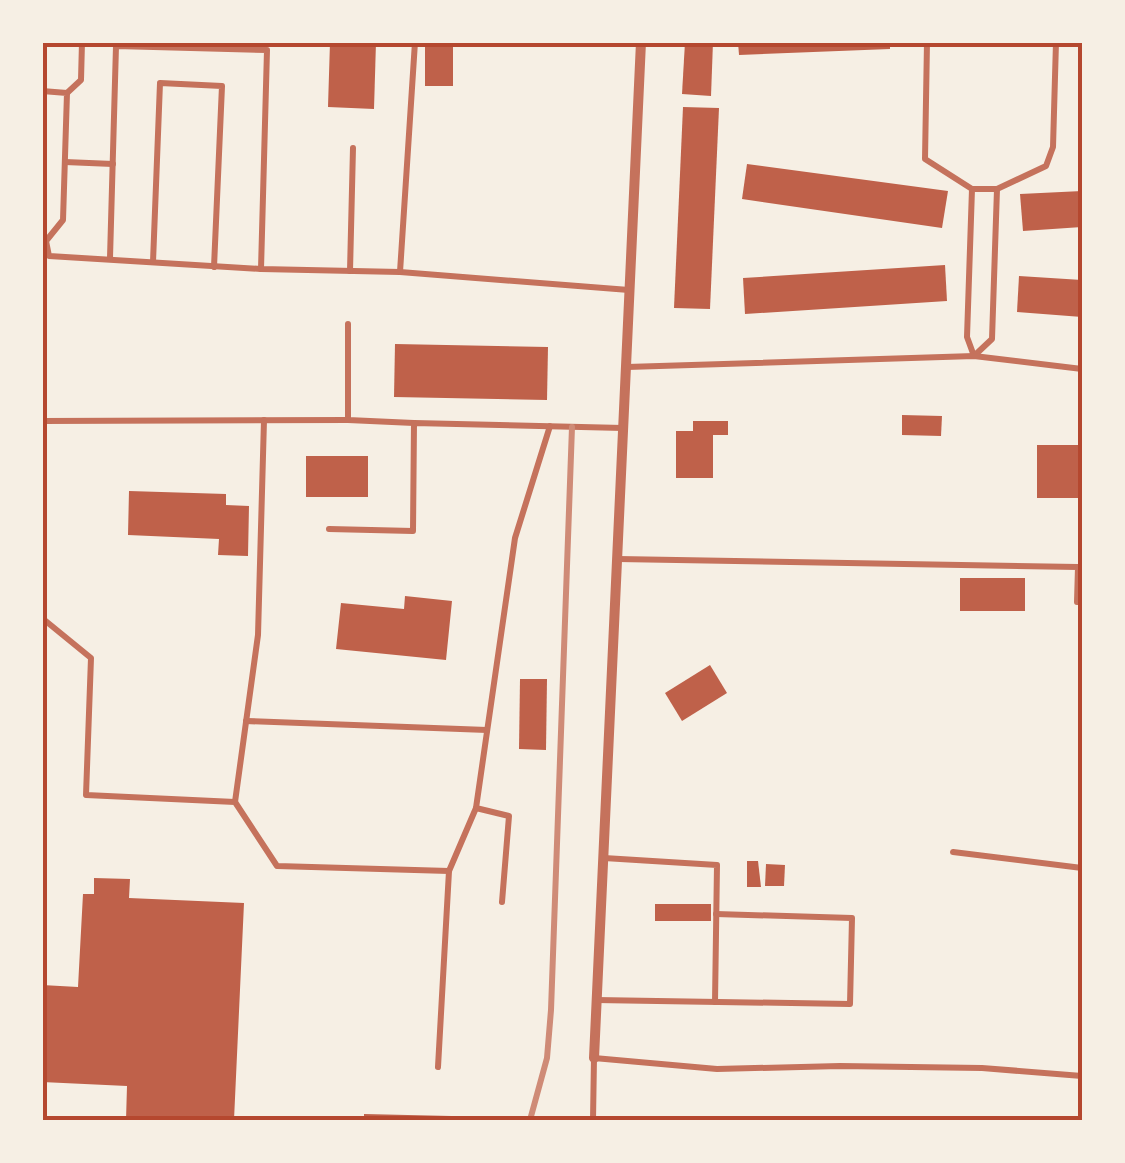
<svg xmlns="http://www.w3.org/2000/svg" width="1125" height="1163" font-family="'Archivo Narrow',sans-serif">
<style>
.building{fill:#bf614a}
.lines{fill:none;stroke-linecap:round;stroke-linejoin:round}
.service{stroke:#c5725c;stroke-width:6}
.minor{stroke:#c5725c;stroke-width:10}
.rail{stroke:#cf8b77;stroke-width:6}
.neatline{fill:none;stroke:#b5482f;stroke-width:4}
</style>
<rect width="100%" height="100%" fill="#f6efe4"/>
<!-- building -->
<g class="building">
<polygon points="330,42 376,42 374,109 328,107"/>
<rect x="425" y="42" width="28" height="44"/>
<polygon points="685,42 713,42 711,96 682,94"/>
<polygon points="738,42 890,42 890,49 739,55"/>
<polygon points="683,107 719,108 710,309 674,308"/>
<polygon points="747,164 948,191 942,228 742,199"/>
<polygon points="1082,191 1082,227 1023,231 1020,194"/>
<polygon points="945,265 947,301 745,314 743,278"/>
<polygon points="1019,276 1082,280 1082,317 1017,312"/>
<polygon points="395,344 548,347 547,400 394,397"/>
<polygon points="902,415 942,416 941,436 902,435"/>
<polygon points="693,421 728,421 728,435 713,435 713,478 676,478 676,431 693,431"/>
<rect x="1037" y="445" width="45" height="53"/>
<rect x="306" y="456" width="62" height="41"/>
<polygon points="129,491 226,494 226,505 249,506 248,556 218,555 219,539 128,535"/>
<rect x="960" y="578" width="65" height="33"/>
<polygon points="405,596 452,601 446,660 336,649 341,603 404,609"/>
<polygon points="710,665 727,693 682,721 665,693"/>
<polygon points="520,679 547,679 546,750 519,749"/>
<polygon points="747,861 758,861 761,887 747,887"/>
<polygon points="766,864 785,865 784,886 765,886"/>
<polygon points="94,878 130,879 129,898 244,903 234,1120 126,1120 127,1086 42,1082 42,985 78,987 83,894 94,894"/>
<rect x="655" y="904" width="56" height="17"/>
<polygon points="364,1114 495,1117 495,1120 364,1120"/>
</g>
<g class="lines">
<!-- service -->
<g class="service">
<polyline points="415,42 400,272 629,290"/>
<polyline points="927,42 925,159 972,189 967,337 974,356"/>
<polyline points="42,91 67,93 63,220 46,241 49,256 261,269"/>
<polyline points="67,93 81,80 82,42"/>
<polyline points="65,162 113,164"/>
<polyline points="972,189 997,189"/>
<polyline points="110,258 116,46 267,50 261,269 400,272"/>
<polyline points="153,262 160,83 222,86 214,267"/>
<polyline points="350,271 353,148"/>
<polyline points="348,324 348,420 414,423"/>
<polyline points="975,355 992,339 997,189 1046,166 1053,147 1056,42"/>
<polyline points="627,367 974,356 1082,369"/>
<polyline points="42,421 348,420"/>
<polyline points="329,529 413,531 414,423 623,428"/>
<polyline points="618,559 1078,567 1077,602 1082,602"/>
<polyline points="42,618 91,658 86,795 235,802 277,866 449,871 476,808"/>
<polyline points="246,721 487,730"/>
<polyline points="235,802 258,635 264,420"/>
<polyline points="953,852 1082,868"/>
<polyline points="604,858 717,865 715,1002"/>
<polyline points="502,902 509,816 476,808 515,538 550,426"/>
<polyline points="596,1000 850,1004 852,918 716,914"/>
<polyline points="438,1067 449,871"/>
<polyline points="593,1120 594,1058 717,1069 840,1066 982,1068 1082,1076"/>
</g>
<!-- minor -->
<polyline class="minor" points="594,1058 641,42"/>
<!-- rail -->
<polyline class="rail" points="530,1120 547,1058 551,1010 572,427"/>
</g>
<!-- border -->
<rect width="1125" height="1163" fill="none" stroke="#f6efe4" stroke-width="90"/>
<rect x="45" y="45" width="1035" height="1073" class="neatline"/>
</svg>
